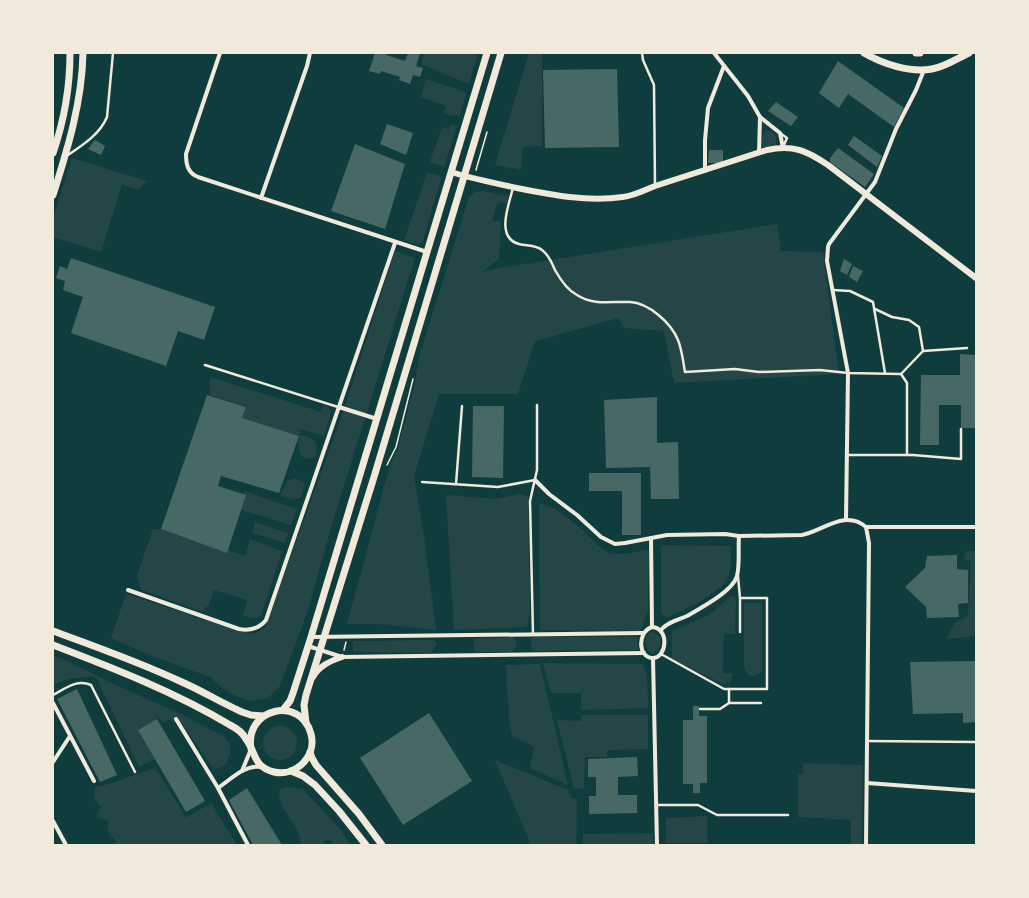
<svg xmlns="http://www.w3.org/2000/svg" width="1029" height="898" font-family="Quicksand,sans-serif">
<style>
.green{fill:#244646}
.building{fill:#486865}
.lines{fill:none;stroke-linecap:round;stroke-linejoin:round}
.path{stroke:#f1e9da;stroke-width:1.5}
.service{stroke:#f1e9da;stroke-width:2.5}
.minor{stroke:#f1e9da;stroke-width:4}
.tertiary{stroke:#f1e9da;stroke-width:6}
.secondary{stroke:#f1e9da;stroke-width:7}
</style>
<rect width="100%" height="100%" fill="#0f3d3e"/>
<!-- green -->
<g class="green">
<polygon points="424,53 478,53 469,84 421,64"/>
<polygon points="529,53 542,53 542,146 523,147 521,170 495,165"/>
<path d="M426,79L463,91L466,94L460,115C454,117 449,116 444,112L446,106L421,97Z"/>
<polygon points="452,124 457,126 444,167 430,162 442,127 449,129"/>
<path d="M766,130L773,131L776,138V145L763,148C762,142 760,135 766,130Z"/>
<polygon points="72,158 147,181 138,190 122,184 101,252 53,237 53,218"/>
<polygon points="427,173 442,176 422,243 414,244 404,240"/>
<polygon points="482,191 508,196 507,203 501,202 496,206 492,221 501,221 499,259 482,272 500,268 777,224 781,251 823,252 839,374 674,383 664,331 624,328 618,318 535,341 518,394 439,394 414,476 424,537 436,630 381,624 347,624 390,465 398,448 414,387 419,357 469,197 475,192"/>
<path d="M395,251L415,258L333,521L308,610L280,686L268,698L249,701L234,695L222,688L210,677L152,656L111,638L126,594L239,631C251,634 254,635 265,628L343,412Z"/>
<path d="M210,377L321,412L323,406L328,407L331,413L324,436L301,429L299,435C314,437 320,442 315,457C298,464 298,447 299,436L242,418L246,406L210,395Z"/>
<path d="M291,479C297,478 301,480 305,484L301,497C294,501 288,498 281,496L280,494L287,482Z"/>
<polygon points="244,491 297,509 291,525 238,509"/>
<polygon points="520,494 528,496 530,611 527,627 454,630 446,495 495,499"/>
<polygon points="539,503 554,508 576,524 597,545 609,553 621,554 649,550 648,611 640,631 540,630"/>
<polygon points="255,522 288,533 285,543 252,533"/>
<polygon points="153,529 161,529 225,552 222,548 245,556 250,539 282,551 261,616 256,618 243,616 247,600 214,590 208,607 205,607 203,612 145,591 140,587 137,576"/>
<path d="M661,545L731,546C731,556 732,571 727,580C720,592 680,613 667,617L661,614Z"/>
<polygon points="966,551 976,551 976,636 946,639 955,623 968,615 971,561 964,560"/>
<polygon points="731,596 735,596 736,602 735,634 724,634 723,673 733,673 731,682 723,684 672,659 672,631 710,614"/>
<path d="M744,603H762V669L760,673C751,679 746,675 744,665Z"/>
<polygon points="654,632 659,636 661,643 658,650 653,653 648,651 645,642 649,633"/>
<polygon points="512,637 515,640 517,646 512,652 474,652 474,639"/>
<polygon points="535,637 637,637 638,650 536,651 532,650 531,643 532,639"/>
<polygon points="434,640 437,645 431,653 353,652 353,641"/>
<polygon points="53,656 61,658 120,687 181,714 225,737 230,745 230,754 226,764 219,768 215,769 212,767 180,721 174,723 170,719 163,723 156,715 157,719 138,730 155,759 139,767 97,679 92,676 68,679 53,685"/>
<polygon points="543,663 642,664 647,673 648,708 581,710 581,693 551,693"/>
<polygon points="540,664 568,785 530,768 534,747 512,736 509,722 506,665"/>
<polygon points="581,715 648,715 648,749 607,750 607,757 585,757 584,789 574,788 557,720 581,721"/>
<circle cx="280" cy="743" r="17"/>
<polygon points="495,760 568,790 572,799 577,799 576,845 531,845"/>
<polygon points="803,763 863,765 862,845 851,845 851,820 798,817 798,774 803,775"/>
<path d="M156,768L186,818L211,803L237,845H116V841L107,831L109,822L96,816L101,807L94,798L95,787C116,784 135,773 156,768Z"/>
<polygon points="289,787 303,789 340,829 350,845 334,845 328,838 322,845 300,845 301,842 297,830 281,804 279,792 282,788"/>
<polygon points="707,816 708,843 666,843 666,818"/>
<polygon points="653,833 653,845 583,845 583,834"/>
</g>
<!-- building -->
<g class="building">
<polygon points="375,53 386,53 386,55 405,61 408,53 420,53 416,66 423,68 420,77 413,75 410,84 399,80 400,77 381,71 380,74 369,71"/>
<polygon points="838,61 904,108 894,127 848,94 839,108 819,93"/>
<polygon points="617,69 619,147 545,148 543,70"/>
<polygon points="776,102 798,117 791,126 768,111"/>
<polygon points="387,124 413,133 406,155 380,144"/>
<polygon points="854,136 882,156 877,167 848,145"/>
<polygon points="95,140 105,146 101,155 88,149"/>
<polygon points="355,144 405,164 385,229 331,211"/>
<polygon points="838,148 874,174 865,187 830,162 830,158"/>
<polygon points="709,150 723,150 723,163 708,163"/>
<polygon points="71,258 215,307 204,340 178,331 166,366 71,333 83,297 63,290 65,281 56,278 60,266 67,269"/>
<polygon points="844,259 852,264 847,275 840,271"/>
<polygon points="853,266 863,271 857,282 849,277"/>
<polygon points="960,354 976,355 976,428 961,428 961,405 939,405 939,445 920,445 921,375 960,375"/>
<polygon points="207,395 246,407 242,418 299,436 279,493 221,476 218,486 246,495 227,553 161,529"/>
<polygon points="657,397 657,443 678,442 679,499 651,499 650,467 606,468 604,400"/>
<polygon points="473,406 504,406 503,478 472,477"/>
<polygon points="589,473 641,473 641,535 622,535 622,491 589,491"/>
<polygon points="957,555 957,569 968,570 968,603 958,604 959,617 927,618 926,607 905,587 925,568 927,556"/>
<polygon points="976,661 976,722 963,723 963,713 913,714 910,662"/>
<polygon points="77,689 117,775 100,782 57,699"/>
<polygon points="693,706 699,706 699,716 707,716 707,783 700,783 700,793 693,793 693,784 683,784 683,720 693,720"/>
<polygon points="429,713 472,781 403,825 360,758"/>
<polygon points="157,719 205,801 186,812 138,730"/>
<polygon points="637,757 638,776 618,777 618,795 637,795 637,813 589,814 589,796 596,796 596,777 588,777 588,759"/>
<polygon points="247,788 282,845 253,845 229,800"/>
</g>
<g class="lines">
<!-- path -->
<g class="path">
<polyline points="476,170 487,132"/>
<polyline points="387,465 396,447 413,379"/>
<polyline points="344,650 346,642"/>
</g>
<!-- service -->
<g class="service">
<polyline points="642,53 643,60 654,85 655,186"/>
<polyline points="780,133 787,138 783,147"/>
<path d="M68,155C83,145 100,134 107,117L113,53"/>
<path d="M513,188C509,204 495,238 519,244C527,246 536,245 542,250C549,255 552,263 555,270C560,279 567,290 577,295C594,306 611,301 630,302C649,303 671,323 678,340C682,350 683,361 685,372L735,369L759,372L820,370L848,373L901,374L907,383V455"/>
<polyline points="833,290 850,291 873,302 885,373"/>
<polyline points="875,309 892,317 909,320 919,327 923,351 901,374"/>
<polyline points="923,351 967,348"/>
<polyline points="205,365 338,407"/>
<polyline points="847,455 913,455 961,459 961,429"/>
<polyline points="422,482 498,487 535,480"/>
<polyline points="456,484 462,406"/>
<polyline points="738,576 740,598 740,632"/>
<polyline points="533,634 530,501 537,470 537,405"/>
<polyline points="661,654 724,689 767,689 767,598 740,598"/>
<polyline points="729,689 729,703"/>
<path d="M53,695C66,688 77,679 91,685L135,772"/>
<polyline points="700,709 720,709 729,703 761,703"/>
<polyline points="867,741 976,742"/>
<polyline points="656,805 698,805 717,815 788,815"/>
</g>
<!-- minor -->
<g class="minor">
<path d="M220,53L186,154C186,165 188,173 198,177L427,252"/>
<polyline points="714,53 748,96 760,117"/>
<polyline points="759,153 760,117 780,133 783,148"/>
<polyline points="705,171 705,140 708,108 724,66"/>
<polyline points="261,198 307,66 310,53"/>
<polyline points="339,407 377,419"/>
<path d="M535,480L549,494L577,515L601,537L615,544L625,543L667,535L725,534L739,536L802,535C823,531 845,509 866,527"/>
<polyline points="846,519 848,373 827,261 828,247 829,244 875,182 896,129 916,90 924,70"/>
<polyline points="866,527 869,543 866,845"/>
<polyline points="866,527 976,527"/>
<polyline points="651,538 652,627"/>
<path d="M128,590L239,629C250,631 259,629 266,620L395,243"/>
<path d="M652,627C670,628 667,659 652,658C638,657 637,632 652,627Z"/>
<path d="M661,630C667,622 678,620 687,616C701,608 733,591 737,576C740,564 738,547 739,536"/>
<polyline points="311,637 643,633"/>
<polyline points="308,646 342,657 644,653"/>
<polyline points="653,658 657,845"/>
<polyline points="53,703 94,781"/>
<polyline points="176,719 218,788 248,845"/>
<polyline points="53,762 70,736"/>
<polyline points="242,771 251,749"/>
<polyline points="867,783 976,791"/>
<path d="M218,788C230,780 245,764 261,767"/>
<polyline points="53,821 66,845"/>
</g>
<!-- tertiary -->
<g class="tertiary">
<path d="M451,172C473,179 495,183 517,188C552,195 587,202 623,197C634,196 645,190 655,186L767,150C793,144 807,151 828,165L976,278"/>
<path d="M313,677C319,666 330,661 342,657"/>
</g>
<!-- secondary -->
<g class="secondary">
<path d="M864,53C883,64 910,73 932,69C945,67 958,58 969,53"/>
<polyline points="916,53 920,53"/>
<path d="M53,153C64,121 70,87 70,53"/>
<path d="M53,195C68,148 82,102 83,53"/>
<path d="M53,631C97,647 142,663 184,683C204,692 222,703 242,712L251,715L263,716"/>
<path d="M53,645C113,668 175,692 230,725C236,728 243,733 246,739C256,752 253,767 274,772C296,777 317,756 311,734C301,695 244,708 251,749"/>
<polyline points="283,710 290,701 293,693 311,637 487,53"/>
<polyline points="306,723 304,705 306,695 374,477 501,53"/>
<polyline points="310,752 312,758 316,765 359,814 382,845"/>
<polyline points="291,771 303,776 315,785 339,811 366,845"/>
</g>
</g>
<!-- border -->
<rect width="1029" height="898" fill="none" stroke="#f1e9da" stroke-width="108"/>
</svg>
